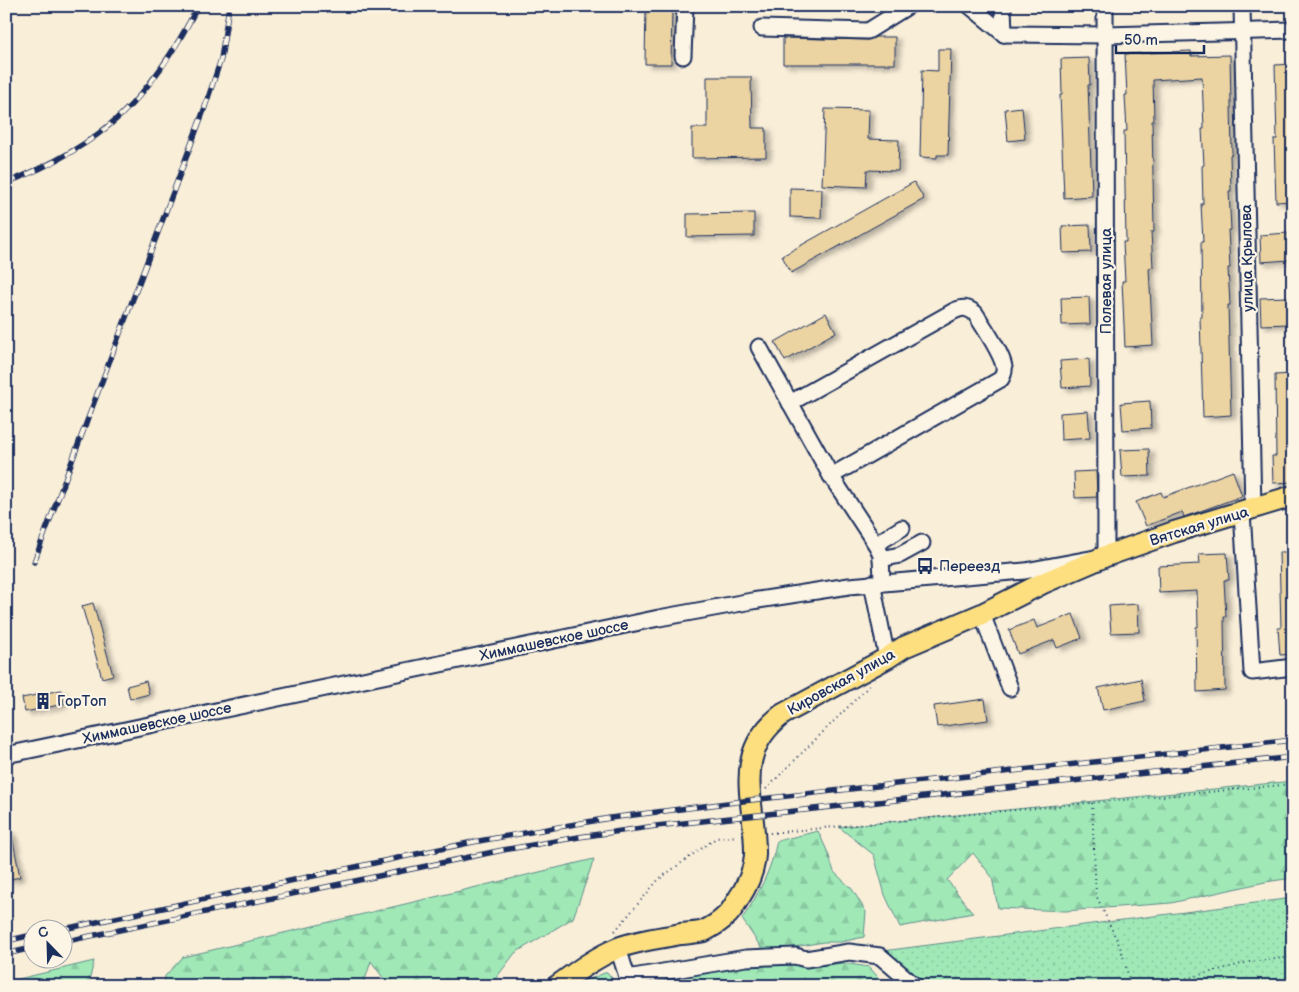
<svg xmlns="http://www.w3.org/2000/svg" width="1299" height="992" font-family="'Balsamiq Sans',sans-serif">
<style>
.grass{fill:url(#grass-dots);stroke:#5e8c8a}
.forest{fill:url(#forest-firs);stroke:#5e8c8a}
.building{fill:#ebd3a2;stroke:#1b2f5e;filter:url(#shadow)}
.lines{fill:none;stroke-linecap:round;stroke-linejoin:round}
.minor-casing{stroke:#1b2f5e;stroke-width:19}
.major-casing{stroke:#1b2f5e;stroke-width:24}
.path{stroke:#1b2f5e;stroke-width:2;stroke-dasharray:1 4;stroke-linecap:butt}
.minor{stroke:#fcf5e5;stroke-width:15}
.major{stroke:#fddf80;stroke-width:20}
.rail-casing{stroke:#1b2f5e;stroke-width:5.5}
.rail{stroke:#fcf5e5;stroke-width:4;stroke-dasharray:11;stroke-linecap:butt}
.labels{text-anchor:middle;stroke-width:4.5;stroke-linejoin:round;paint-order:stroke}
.street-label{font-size:15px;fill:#1b2f5e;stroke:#fcf5e5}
.poi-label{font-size:15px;fill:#1b2f5e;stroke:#fcf5e5;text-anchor:start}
</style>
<defs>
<pattern id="grass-dots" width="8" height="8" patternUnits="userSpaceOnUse" patternTransform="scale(1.25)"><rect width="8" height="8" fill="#a0e9b7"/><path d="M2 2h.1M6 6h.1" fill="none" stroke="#89c8a0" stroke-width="1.8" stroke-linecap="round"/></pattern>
<pattern id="forest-firs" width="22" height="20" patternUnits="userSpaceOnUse" patternTransform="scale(1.25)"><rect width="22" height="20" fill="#a0e9b7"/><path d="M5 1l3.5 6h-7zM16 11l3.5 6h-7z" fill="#89c8a0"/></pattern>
<filter id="shadow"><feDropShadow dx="5" dy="3" stdDeviation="2.5" flood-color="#0004"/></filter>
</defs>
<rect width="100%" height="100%" fill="#f9eed8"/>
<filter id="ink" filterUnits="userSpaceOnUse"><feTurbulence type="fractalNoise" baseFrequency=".02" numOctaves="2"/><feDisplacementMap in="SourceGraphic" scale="10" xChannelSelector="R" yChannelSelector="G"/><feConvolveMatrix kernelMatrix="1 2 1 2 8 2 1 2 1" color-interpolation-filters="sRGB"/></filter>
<g filter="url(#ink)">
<!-- grass -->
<polygon class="grass" points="1293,898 1293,986 899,986 875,952"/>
<!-- forest -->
<g class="forest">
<polygon points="1293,781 1293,878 1265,882 1171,903 1065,911 998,908 992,877 973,853 947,880 973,913 900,927 885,895 874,855 839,827"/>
<path d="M818,831L828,853L834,872L852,889L866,912L864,937L841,942H824L788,948L766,955L742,919C759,894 771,870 777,841Z"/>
<polygon points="594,859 573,918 515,953 490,986 389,986 371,961 363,986 164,986 165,976 183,957"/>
<polygon points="94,961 88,986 6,986 6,982"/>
<path d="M793,961L807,967L843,963L869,967L886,986H642L641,984C690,970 743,965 793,961Z"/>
<polygon points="607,972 618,986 573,986"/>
</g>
<!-- building -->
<g class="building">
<polygon points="646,6 672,6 671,64 645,64"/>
<polygon points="876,37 895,37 895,64 783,64 783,38 868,40"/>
<polygon points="938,49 951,49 948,155 937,155 937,158 920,157 922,70 938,71"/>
<polygon points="1191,51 1191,56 1230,55 1232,154 1230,155 1231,191 1229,191 1231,230 1228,230 1230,268 1228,268 1230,305 1228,305 1231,415 1203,417 1200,317 1202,317 1201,242 1203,242 1201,204 1203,204 1202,166 1204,165 1202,129 1204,129 1202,77 1153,80 1154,121 1152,121 1154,232 1151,232 1153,267 1149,268 1153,345 1125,347 1122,281 1125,281 1123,242 1126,242 1124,131 1127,131 1125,95 1127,95 1125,54"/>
<polygon points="1089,58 1090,85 1088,85 1092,196 1064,198 1060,95 1062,95 1061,59"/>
<polygon points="1293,64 1293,201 1276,202 1274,139 1277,139 1275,65"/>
<polygon points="707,77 751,77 752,128 766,128 766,157 692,158 692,128 707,128"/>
<polygon points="1022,107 1025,139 1008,141 1005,109"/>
<polygon points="825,109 869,110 868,139 899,140 898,171 867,170 866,187 822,185"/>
<polygon points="914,182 924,199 791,273 782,256"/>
<polygon points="790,188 822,189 821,218 790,217"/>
<polygon points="754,213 754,236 687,237 687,214"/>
<polygon points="1090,225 1091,252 1063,253 1062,226"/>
<polygon points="1288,233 1289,260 1261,262 1260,235"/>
<polygon points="1089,297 1090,324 1062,325 1061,298"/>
<polygon points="1288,297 1289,324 1261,325 1260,298"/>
<polygon points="826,313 836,332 785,361 775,342"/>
<polygon points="1089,359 1090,386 1062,388 1060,361"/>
<polygon points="1293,374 1293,482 1273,483 1272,456 1276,456 1275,375"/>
<polygon points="1150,401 1151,428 1123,430 1121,403"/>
<polygon points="1088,411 1090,438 1061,440 1060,413"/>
<polygon points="1149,449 1150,476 1122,477 1120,450"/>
<polygon points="1096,471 1097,497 1075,498 1074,472"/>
<polygon points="1233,471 1242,496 1184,517 1182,512 1146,526 1136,502 1161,492 1163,497"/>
<polygon points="1279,552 1293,552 1293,654 1280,655 1278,628 1281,628"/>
<polygon points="1227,553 1229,580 1224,580 1226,617 1224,617 1225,690 1197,692 1196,627 1198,627 1197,591 1159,593 1158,566 1200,564 1199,554"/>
<polygon points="93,603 113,675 102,678 82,606"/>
<polygon points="1138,604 1139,632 1111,633 1109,606"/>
<polygon points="1073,614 1082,638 1057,648 1054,640 1018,654 1009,630 1034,620 1037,628"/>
<polygon points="1141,679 1145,701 1103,710 1098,688"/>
<polygon points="146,681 149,694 130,699 127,686"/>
<polygon points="61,690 64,704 25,712 22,698"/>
<polygon points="985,699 988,720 937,727 934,706"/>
<polygon points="11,831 20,877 6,880 6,832"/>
</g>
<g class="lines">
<!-- minor casing -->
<g class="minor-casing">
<g id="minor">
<polyline points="970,6 1004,34"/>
<polyline points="1003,6 1004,34"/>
<polyline points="1242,6 1253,509"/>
<polyline points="762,28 868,31 908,6"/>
<polyline points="1004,34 1105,35 1293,30"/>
<polyline points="683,56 685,6"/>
<polyline points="759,347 831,476 877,546 881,555 882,582"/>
<path d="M790,403L954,311C962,307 967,307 975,313C983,326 1002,353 1004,367C1005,372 1003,375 1001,379L831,476"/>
<polyline points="1242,512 1252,672 1293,667"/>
<polyline points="876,544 902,528"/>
<polyline points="881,559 900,555 922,543"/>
<polyline points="872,583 887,658"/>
<polyline points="982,614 1010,688"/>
<polyline points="6,755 659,618 752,601 849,586 1025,571 1106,556 1105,6"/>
<polyline points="618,948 630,986"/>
<polyline points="627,978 746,958 795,956 806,959 849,952 880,956 915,986"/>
</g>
</g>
<!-- major casing -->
<g class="major-casing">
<path id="major" d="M557,986C576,972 596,957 618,948C638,940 660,938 681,934C688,933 697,933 704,931C710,928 721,921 726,916C731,912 734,906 737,901C746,888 754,871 755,855C756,801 730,754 783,714L887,658L904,647L982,614L1043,583L1106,556L1174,532L1293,496"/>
</g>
<!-- path -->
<g class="path">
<polyline points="766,789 869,686"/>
<polyline points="1092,803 1096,895 1121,949 1131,986"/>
<polyline points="770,833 1293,784"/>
<polyline points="615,931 659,879 716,838 738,836"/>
<polyline points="1157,986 1249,962 1293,957"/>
</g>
<!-- minor -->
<use href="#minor" class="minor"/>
<!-- major -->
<use href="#major" class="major"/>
<!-- rail casing -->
<g class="rail-casing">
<g id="rail">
<path d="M6,183C104,145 150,99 198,6"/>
<polyline points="34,562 204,110 221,59 229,6"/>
<polyline points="59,930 473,842 610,818 751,800 1293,740"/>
<polyline points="6,941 32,935"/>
<polyline points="62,942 503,850 579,837 656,826 1293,757"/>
<polyline points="6,954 32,948"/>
</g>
</g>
<!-- rail -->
<use href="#rail" class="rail"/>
</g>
</g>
<!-- icons -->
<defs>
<g id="bus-bare" transform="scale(1.35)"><path d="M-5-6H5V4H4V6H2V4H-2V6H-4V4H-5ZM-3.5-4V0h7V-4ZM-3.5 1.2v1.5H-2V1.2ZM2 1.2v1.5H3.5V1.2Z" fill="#1b2f5e" stroke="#fcf5e5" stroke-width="2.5" paint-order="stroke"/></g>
<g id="building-bare" transform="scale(1.35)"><path d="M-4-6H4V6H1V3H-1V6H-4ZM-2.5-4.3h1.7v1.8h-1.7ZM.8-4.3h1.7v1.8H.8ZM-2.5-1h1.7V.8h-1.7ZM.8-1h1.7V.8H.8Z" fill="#1b2f5e" stroke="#fcf5e5" stroke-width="2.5" paint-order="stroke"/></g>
</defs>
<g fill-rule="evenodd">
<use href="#bus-bare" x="925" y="566"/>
<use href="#building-bare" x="43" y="701"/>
</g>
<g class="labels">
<!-- street labels -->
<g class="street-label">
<text transform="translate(1247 258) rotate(-91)" y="5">улица Крылова</text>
<text transform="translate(1106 281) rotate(-90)" y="5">Полевая улица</text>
<text transform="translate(1199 526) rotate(-17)" y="5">Вятская улица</text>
<text transform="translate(554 640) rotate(-12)" y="5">Химмашевское шоссе</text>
<text transform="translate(841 682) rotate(-29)" y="5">Кировская улица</text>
<text transform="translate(157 723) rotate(-12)" y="5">Химмашевское шоссе</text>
</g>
<!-- poi labels -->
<g class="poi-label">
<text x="939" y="571">Переезд</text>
<text x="57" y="706">ГорТоп</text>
</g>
</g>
<!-- margin -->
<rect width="1299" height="992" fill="none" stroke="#fcf5e5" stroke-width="25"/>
<rect x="12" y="12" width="1274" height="967" fill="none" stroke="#1b2f5e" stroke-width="2" filter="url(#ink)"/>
<!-- north arrow -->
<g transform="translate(48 944) rotate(337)"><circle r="24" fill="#fcf5e5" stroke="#a2a6af"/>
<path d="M0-4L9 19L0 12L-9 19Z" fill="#1b2f5e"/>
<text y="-8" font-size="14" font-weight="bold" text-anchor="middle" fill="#1b2f5e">С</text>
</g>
<!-- scale -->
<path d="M1116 45v8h88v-8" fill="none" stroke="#1b2f5e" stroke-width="2.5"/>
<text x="1124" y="45" font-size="15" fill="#1b2f5e" stroke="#fcf5e5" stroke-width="4" paint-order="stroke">50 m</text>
</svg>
